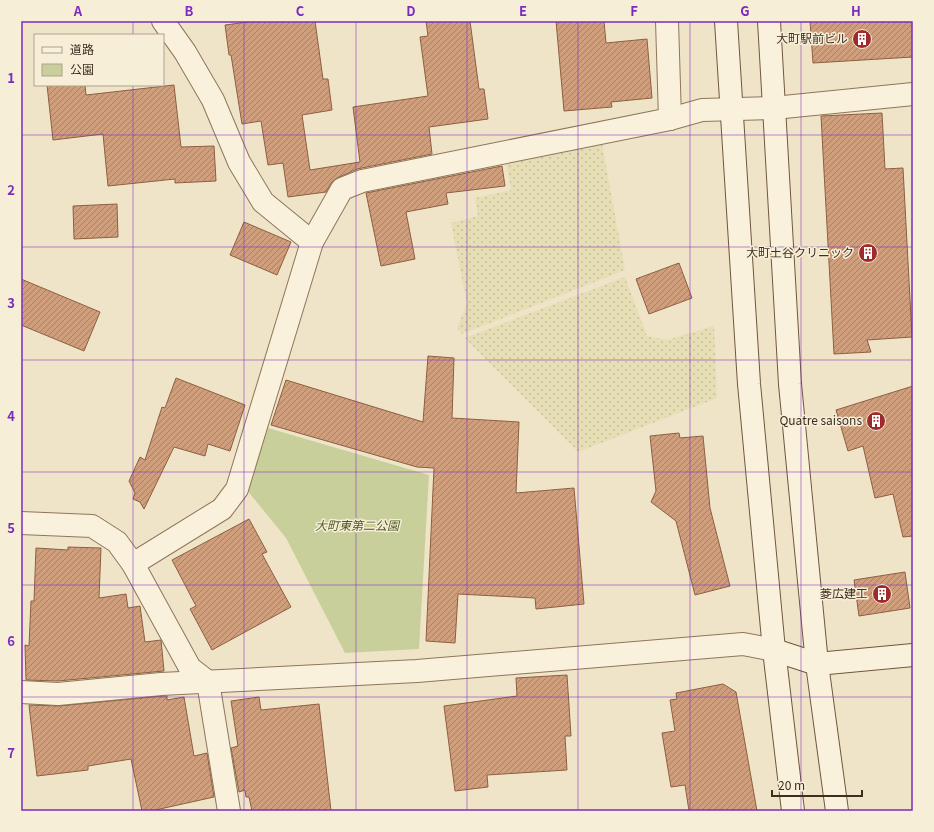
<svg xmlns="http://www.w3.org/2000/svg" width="934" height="832" font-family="Georgia,'Noto Sans JP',serif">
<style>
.farmland{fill:url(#farmland-dots)}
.park{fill:#c9cf9b}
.building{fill:url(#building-hatch);stroke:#8d5f41}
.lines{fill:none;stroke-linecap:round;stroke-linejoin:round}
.street-casing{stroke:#8d765c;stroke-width:24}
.secondary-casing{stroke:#6f573f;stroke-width:24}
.street{stroke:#faf1dc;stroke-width:22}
.secondary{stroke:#faf1dc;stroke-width:22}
.grid{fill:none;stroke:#7b2cbf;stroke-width:1;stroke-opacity:0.55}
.labels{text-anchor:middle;stroke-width:3;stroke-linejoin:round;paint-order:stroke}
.poi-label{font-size:12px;fill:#3d2e20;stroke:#f7eed8;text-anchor:end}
.park-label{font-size:12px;font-style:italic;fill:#4d5a26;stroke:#f7eed8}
.neatline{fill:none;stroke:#7b2cbf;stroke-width:1.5}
.grid-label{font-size:13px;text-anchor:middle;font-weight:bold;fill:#7b2cbf}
</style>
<defs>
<pattern id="farmland-dots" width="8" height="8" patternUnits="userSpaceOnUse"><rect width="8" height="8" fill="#e6deb5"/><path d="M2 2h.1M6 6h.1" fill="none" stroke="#c6bf9b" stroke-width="1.8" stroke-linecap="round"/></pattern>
<pattern id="building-hatch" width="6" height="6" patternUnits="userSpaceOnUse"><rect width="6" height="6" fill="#cf9f7d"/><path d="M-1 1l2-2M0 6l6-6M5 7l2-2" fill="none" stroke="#a98266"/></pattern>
</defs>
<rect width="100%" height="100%" fill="#f0e4c8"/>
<!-- farmland -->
<g class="farmland">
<polygon points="601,138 625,270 462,334 457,328 467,304 451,223 478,216 475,198 511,190 505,156"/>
<polygon points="625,277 647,336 667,340 714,326 717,398 578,452 465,338"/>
</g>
<!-- park -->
<polygon class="park" points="268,428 429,475 419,649 345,653 286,538 246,489"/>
<!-- building -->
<g class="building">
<polygon points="255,21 315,21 323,79 328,79 332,110 302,115 310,170 360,162 353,107 428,96 420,37 428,36 426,21 470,21 479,89 484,89 488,119 429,127 432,154 357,169 337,178 331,183 326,192 288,197 283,163 268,165 261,121 242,124 231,55 229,55 225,25"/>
<polygon points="556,21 604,21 606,43 647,39 652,98 611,102 612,107 564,111"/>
<polygon points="810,21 913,21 913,57 813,63"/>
<polygon points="47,85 85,85 86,95 174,85 181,147 214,146 216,181 175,183 175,179 108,186 103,134 53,140"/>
<polygon points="882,113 885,169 903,168 912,337 867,340 871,352 834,354 821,116"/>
<polygon points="502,166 505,186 446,193 448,204 406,212 415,259 381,266 366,193"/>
<polygon points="117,204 118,237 74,239 73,206"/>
<polygon points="244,222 291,242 277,275 230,255"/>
<polygon points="679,263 692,298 649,314 636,279"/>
<polygon points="21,279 100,312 84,351 21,325"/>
<polygon points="428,356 454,358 452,418 519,422 516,493 574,488 584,604 536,609 535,598 458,594 455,643 426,641 434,468 417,467 271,425 286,380 423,422"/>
<polygon points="176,378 245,405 230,451 208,444 205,456 174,447 144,509 140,502 133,499 135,493 129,481 140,457 145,460 162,407 165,408"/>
<polygon points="913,386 913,536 903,537 893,494 875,498 863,446 848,451 836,410"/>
<polygon points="679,433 680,438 703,436 710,508 730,586 695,595 676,521 651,502 656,491 650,436"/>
<polygon points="249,519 267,552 262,554 291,607 212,650 190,609 196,606 172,560"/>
<polygon points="68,547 101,548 99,598 126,594 128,608 140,606 145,642 161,640 164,671 58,681 26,680 25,645 29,646 31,601 34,601 36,548 68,550"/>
<polygon points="905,572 910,608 859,616 854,580"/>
<polygon points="567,675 571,736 565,736 567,770 487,775 488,787 455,791 444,706 517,696 516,678"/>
<polygon points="723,684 736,692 757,811 689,811 685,785 671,787 662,733 675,731 670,700 677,699 676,693"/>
<polygon points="162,696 167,696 167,700 184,697 194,756 207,753 214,797 151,811 142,811 131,759 88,766 88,770 37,776 29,705 59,706"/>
<polygon points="259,697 261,710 319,704 331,811 252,811 249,797 246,797 245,790 239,792 231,748 238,746 231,701"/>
</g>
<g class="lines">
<!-- street casing -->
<g class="street-casing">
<g id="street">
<polyline points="163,21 185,52 213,100 239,162 263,202 312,242"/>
<polyline points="667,21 670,119"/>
<polyline points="21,523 92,526 117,542 133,564 190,668 208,682 229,811"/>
<polyline points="133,564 222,509 237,489 312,242 342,189 362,181 670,119 702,110 774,108 913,94"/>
<polyline points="21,692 58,694 161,684 417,671 743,644 774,650"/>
</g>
</g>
<!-- secondary casing -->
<g class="secondary-casing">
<g id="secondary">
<polyline points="726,21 749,384 774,650 793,811"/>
<polyline points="769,21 790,384 817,664 837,811"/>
<polyline points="774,650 817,664 913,655"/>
</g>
</g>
<!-- street -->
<use href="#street" class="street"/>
<!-- secondary -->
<use href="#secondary" class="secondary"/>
</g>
<!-- grid -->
<path class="grid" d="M133,21V35M244,21V811M356,21V811M467,21V811M578,21V811M690,21V811M801,21V811M133,85V811M21,135H913M21,247H913M21,360H913M21,472H913M21,585H913M21,697H913"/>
<!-- icons -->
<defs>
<g id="building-disc" transform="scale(1)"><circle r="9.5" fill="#9e2a2b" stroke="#f7eed8"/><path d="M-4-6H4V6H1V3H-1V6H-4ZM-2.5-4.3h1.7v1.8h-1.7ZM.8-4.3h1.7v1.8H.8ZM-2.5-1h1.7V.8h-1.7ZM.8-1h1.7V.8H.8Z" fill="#fff"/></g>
</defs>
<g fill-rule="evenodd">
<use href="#building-disc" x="862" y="39"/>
<use href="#building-disc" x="868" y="253"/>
<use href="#building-disc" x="876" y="421"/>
<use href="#building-disc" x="882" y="594"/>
</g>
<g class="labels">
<!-- poi labels -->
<g class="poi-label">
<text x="848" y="43">大町駅前ビル</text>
<text x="854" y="257">大町土谷クリニック</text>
<text x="862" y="425">Quatre saisons</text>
<text x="868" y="598">菱広建工</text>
</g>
<!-- park labels -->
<g class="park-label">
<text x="357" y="530">大町東第二公園</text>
</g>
</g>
<!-- border -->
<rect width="934" height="832" fill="none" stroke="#f7eed8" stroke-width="44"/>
<!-- legend -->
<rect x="34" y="34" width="130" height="52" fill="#f7eed8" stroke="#ada18e"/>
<rect x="42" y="47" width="20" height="6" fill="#faf1dc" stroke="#ada18e"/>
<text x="70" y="54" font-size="12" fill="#3d2e20">道路</text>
<rect x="42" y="64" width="20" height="12" fill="#c9cf9b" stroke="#ada18e"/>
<text x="70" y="74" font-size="12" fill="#3d2e20">公園</text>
<!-- scale -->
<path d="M772 790v6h90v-6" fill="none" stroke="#3d2e20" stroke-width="2"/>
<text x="778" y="790" font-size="12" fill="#3d2e20" stroke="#f7eed8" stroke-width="3" paint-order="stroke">20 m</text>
<rect x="22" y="22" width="890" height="788" class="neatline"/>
<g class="grid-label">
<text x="78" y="16">A</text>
<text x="189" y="16">B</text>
<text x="300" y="16">C</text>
<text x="411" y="16">D</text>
<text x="523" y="16">E</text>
<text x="634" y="16">F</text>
<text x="745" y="16">G</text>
<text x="856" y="16">H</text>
<text x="11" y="83">1</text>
<text x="11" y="195">2</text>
<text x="11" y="308">3</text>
<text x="11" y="421">4</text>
<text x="11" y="533">5</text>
<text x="11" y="646">6</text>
<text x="11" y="758">7</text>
</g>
</svg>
